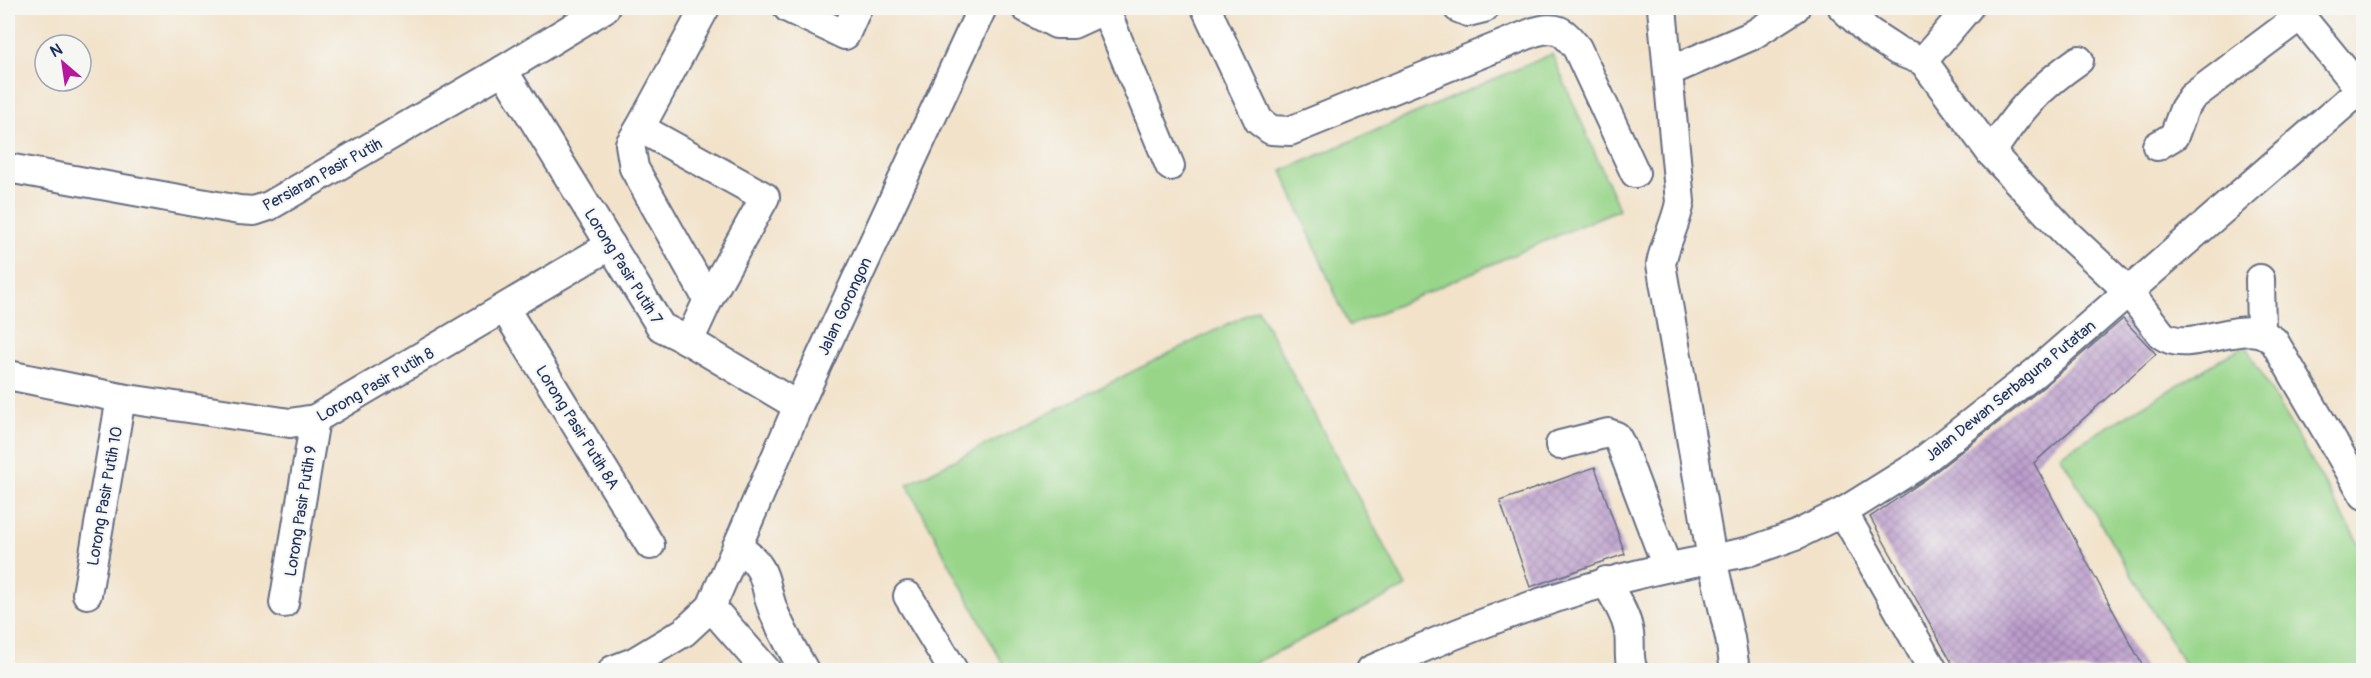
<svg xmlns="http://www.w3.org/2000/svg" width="2371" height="678" font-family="Pangolin,sans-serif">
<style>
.green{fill:#98d589;stroke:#5a8274;stroke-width:1.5}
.building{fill:url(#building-cross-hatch)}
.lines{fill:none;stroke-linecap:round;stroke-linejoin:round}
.minor-casing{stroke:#666e83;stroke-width:32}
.minor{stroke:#fff;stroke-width:28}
.labels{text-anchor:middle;stroke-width:4.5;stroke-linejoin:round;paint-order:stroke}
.street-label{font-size:16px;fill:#1b2f5e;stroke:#f6f6f2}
</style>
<defs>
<pattern id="building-cross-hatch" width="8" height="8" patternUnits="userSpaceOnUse" patternTransform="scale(1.5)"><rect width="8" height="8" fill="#bb9ccb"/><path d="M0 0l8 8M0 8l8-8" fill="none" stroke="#9780a8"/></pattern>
</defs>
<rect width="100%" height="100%" fill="#f6f6f2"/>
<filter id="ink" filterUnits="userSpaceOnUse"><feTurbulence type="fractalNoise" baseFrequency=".0167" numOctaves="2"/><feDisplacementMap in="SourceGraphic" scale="12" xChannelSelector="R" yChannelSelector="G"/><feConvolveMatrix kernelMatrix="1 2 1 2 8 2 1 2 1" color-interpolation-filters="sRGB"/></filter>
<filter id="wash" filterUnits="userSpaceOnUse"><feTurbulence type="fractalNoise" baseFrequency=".008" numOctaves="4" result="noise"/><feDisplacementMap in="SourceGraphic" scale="24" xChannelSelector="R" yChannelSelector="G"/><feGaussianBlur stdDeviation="1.35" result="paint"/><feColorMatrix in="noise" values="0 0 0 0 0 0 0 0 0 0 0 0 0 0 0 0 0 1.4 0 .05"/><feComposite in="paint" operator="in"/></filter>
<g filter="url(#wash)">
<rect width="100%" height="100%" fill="#f2e2c9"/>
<!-- green -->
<g class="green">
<polygon points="1552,54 1619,209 1349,326 1282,171"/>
<polygon points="1258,309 1406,587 1241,670 1006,670 907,484"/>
<polygon points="2245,345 2363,551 2363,670 2188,670 2060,455"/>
</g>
<g id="blocks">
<!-- building -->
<g class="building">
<polygon points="2123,319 2156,354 2034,463 2145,670 1956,670 1870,517 1925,480 2046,385"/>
<polygon points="1595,467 1625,554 1530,587 1500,501"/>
</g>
</g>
</g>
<g filter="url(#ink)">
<use href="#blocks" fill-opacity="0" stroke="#666e83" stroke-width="1.5"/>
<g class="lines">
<!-- minor casing -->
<g class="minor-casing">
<g id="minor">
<polyline points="788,8 845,35 857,8"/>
<polyline points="1026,8 1056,24 1073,24 1108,8"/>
<path d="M1206,8L1259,121L1271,130L1290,131L1534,32C1557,26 1562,29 1577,48L1635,173"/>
<polyline points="1458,8 1468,12 1484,8"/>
<path d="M1843,8L1869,32L1898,51L1923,61L1991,153L2065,232L2128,291L2162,335C2186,353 2229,326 2258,332C2264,333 2269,338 2274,341L2364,495"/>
<polyline points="2294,8 2364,94"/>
<polyline points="1105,9 1170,166"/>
<polyline points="1923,61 1968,8"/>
<polyline points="503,70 661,327 689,341 798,406"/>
<polyline points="1670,71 1751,36 1795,8"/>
<polyline points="640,128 630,144 634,168 708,300"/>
<polyline points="2157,146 2174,136 2184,109 2192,97 2300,16"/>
<path d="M1991,153C2019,110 2037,89 2079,60"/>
<polyline points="8,168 239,210 254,211 269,206 503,70 605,8"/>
<polyline points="2260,279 2261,333"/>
<polyline points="505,309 650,545"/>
<polyline points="689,341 708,300 765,197 640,128 705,8"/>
<polyline points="8,375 121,398 290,423 315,419 611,245"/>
<polyline points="1560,445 1608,433 1616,436 1621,445 1667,567"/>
<polyline points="1843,512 1933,670"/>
<path d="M737,546C774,573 760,582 776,617C784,635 794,653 804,670"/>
<path d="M1606,581C1613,596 1625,612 1628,628C1632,643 1627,657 1633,670"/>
<polyline points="87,594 121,398"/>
<polyline points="908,596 953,670"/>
<polyline points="284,603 315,419"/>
<polyline points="711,607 766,670"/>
<polyline points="613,670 634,662 684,632 711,607 798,406 982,8"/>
<path d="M1371,670C1482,621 1592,579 1712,559L1661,264C1665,242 1676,224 1680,202L1662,8"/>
<polyline points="1735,670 1730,638 1712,559 1751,551 1796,535 1843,512 1915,467 2036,372 2360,90"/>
</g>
</g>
<!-- minor -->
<use href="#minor" class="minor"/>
</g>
</g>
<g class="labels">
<!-- street labels -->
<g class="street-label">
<text transform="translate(322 174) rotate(-29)" y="6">Persiaran Pasir Putih</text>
<text transform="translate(624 266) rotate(58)" y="6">Lorong Pasir Putih 7</text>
<text transform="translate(844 306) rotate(-65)" y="6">Jalan Gorongon</text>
<text transform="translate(375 384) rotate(-30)" y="6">Lorong Pasir Putih 8</text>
<text transform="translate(2010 390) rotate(-39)" y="6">Jalan Dewan Serbaguna Putatan</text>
<text transform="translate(578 427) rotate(58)" y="6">Lorong Pasir Putih 8A</text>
<text transform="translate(104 496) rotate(-80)" y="6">Lorong Pasir Putih 10</text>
<text transform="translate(300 511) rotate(-81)" y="6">Lorong Pasir Putih 9</text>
</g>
</g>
<!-- margin -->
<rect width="2371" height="678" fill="none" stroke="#f6f6f2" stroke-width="30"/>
<!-- north arrow -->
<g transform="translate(63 63) rotate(331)"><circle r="28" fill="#f6f6f2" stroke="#9ea6b7" stroke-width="1.5"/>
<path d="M0-4.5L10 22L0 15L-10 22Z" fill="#b5179e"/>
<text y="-9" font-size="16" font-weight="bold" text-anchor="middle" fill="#1b2f5e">N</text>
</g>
</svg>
